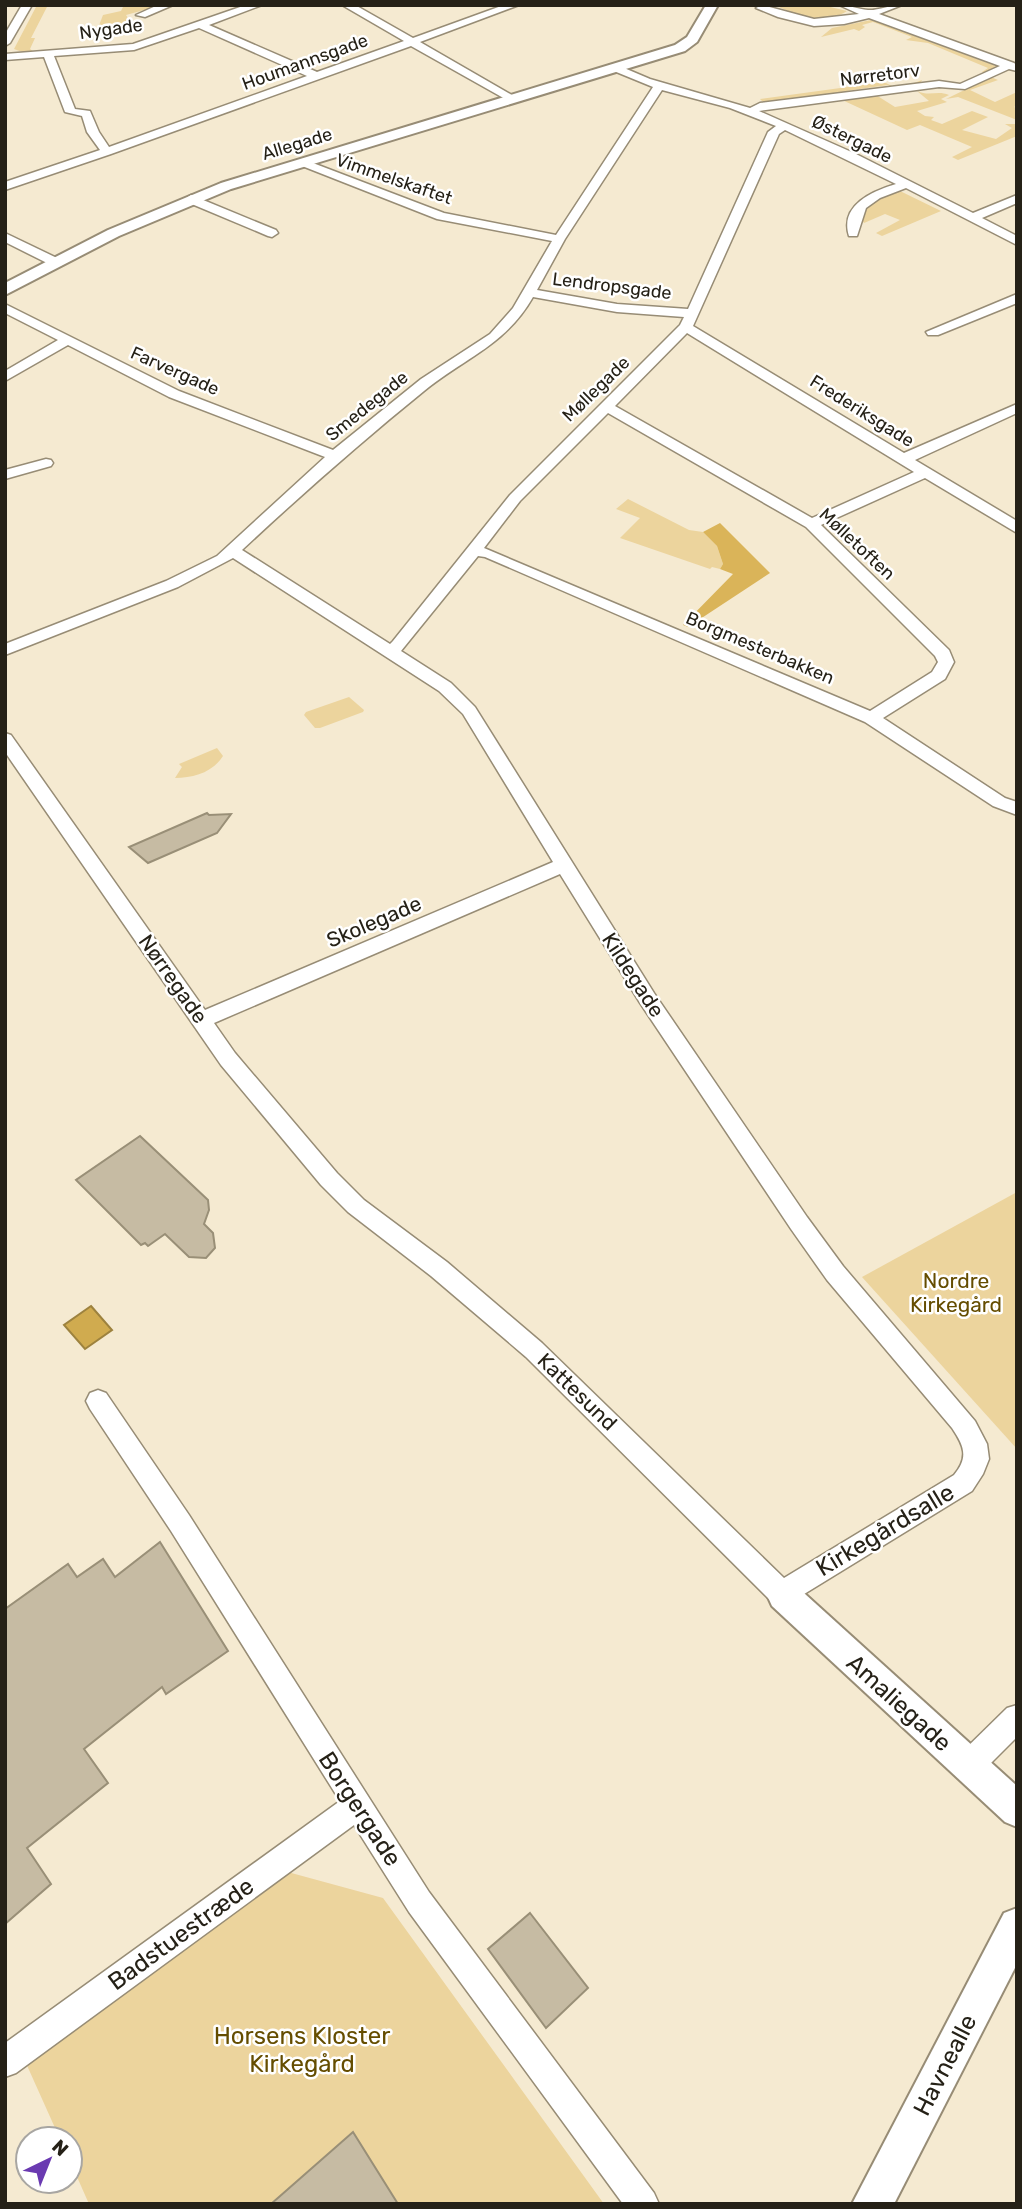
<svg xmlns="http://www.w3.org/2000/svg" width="1022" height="2209" font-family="Rubik,sans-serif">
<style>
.green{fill:#ecd49d}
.forest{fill:#dab459}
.water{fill:#d0ab4f;stroke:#9d823e;stroke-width:2}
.building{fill:#c6bba3;stroke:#998f77;stroke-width:2}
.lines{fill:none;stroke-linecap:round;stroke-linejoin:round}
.minor-casing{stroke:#978c75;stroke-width:3}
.tertiary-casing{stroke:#978c75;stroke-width:4}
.minor{fill:#fff;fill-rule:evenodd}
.tertiary{fill:#fff;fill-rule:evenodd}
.labels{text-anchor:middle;stroke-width:5;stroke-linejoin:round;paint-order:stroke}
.far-street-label{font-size:18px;fill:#252117;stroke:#fff}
.street-label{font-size:21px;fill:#252117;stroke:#fff}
.park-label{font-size:21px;fill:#654d00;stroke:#fff}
.near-street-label{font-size:24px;fill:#252117;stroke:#fff}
.near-park-label{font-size:24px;fill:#654d00;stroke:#fff}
</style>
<rect width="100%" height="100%" fill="#f5ead1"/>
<!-- green -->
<g class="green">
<polygon points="37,5 48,5 31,38 35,38 30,49 34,52 25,53 14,49"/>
<polygon points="107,5 150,5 155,7 126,15 130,21 130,28 81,34 83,28 98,28 103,15 121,11 123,7"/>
<path d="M774,5H822L847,11C822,27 799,15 774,5Z"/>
<polygon points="871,20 996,66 997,67 984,73 982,72 988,68 928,43 906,40 912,37 873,22 862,25 865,27 859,31 854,29 821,37 832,28"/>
<polygon points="991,77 998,80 970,90 995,102 1017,92 1017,105 1014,107 1017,108 1017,120 958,97 946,99"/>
<path d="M922,80L920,84C910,88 897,92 888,85L846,91L849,95L766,105L760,99L884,82L898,89Z"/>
<path d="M917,91C930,97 937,90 949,95L941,99L947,102L917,111L925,116L934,117L931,120L942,124L972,111L988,117L962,130L996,139L1012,128L1005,124H1017V136L958,160L952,157L972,147L920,125L907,130L840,99L876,95L895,107L929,101Z"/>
<polygon points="897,191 900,191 941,211 882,236 876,233 900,220 885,214 864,223 861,219 870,202"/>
<polygon points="628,499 689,530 703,532 717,546 723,564 720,569 712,567 710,569 620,538 640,518 616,509"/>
<polygon points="349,697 364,710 363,712 320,728 315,728 304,715 306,712"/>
<path d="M217,748L223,756C213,772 194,778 175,778L182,767L179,764Z"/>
<polygon points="1017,1192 1017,1449 862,1277"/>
<polygon points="284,1871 383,1898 604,2204 89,2204 70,2161 70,2139 60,2139 25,2061"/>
</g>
<!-- forest -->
<polygon class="forest" points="720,523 770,573 688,627 683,625 733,574 720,569 723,564 717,546 703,532"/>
<!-- water -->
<polygon class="water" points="91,1306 112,1330 85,1349 64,1325"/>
<!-- building -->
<g class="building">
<polygon points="207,813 209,815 231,814 217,833 148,863 129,847"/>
<polygon points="140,1136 208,1200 209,1210 204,1224 213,1233 215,1248 206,1258 189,1257 165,1234 148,1246 145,1243 141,1245 76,1180"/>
<polygon points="160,1542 228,1651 166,1694 162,1687 84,1749 108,1783 27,1848 51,1884 5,1924 5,1609 68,1564 77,1577 103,1559 115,1577"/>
<polygon points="530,1913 588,1988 546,2028 488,1949"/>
<polygon points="353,2132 398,2204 271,2204"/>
</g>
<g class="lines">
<!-- minor casing -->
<g class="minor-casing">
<g id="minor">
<polygon points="22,5 32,5 10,43 5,46 5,34"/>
<polygon points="158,5 173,5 145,17 136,15"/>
<path d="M246,5H262L209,25L317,72L404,41L342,5H355L413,38L504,5H519L420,42L517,98L507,100L411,46L111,154L5,190V182L100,150L87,132L82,116L65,112L44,57L5,60V54L133,44ZM199,28L307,76L109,147L99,132L90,111L75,109L54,56L134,50Z"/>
<path d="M839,5C850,5 857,9 868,10C876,11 891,5 902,5L879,14L1014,63L1017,65V71L1009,69L965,89L939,87L759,111L856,154L973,213L1017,195V203L982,218L1017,236V245L906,188L880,198L866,208L857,236H849C839,205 873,191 896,184L785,130L779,134L693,326L904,453L1017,404V413L915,460L1017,521V533L925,478L821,525L949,650L954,662L945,679L883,718L1005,798L1017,802V815L993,806L865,722L485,557L478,556L401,651L451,683L475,707L654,993L807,1217L843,1266L975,1421L987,1444L989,1459L983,1474L972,1491L783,1607L774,1604L526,1357L431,1276L348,1212L321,1185L221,1065L5,752V733L11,735L205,1010L553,862L463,714L439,691L233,558L178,587L5,655V644L166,581L217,556L325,457L169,397L68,345L5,381V371L58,340L5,313V304L179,391L333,450L421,379L490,334L513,308L552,241L437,219L297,164V160H305L444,213L556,235L653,87L609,69V65H617L650,79L750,108L760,103L939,81L960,84L1000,66L869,18L844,24L814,26L778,17L756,8L762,5L814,19L859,14ZM662,90L730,108L776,126L768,132L688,309L617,304L537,290L565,239ZM533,297L617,312L684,317L680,325L510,495L393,641L390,644L242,550C301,495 361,442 424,391C464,358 505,346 533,297ZM687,333L914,472L812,518L615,406ZM608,413L806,527L935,656L938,662L932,672L870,711L484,548L520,501ZM560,874L640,1003L791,1229L827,1280L952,1428C964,1446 969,1457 954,1475L784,1578L542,1343L447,1262L364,1200L337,1173L235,1053L214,1023Z"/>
<polygon points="191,195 276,230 278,233 272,237 268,236 187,202 185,199"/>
<polygon points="5,233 59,259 61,262 55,266 51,265 5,242"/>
<polygon points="1017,294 1017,303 938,335 928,335 926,332"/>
<polygon points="46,459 51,460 53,463 51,466 5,479 5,470"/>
<polygon points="98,1390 106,1393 189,1515 429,1892 654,2193 659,2204 623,2204 409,1912 354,1825 16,2073 5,2077 5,2043 340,1801 171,1531 90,1409 86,1401 90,1393"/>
<polygon points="1017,1705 1017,1737 978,1776 968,1780 958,1776 954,1766 958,1756 1007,1708"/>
</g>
</g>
<!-- tertiary casing -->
<g class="tertiary-casing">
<g id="tertiary">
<polygon points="706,5 718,5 697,42 685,51 231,189 119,236 5,295 5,283 108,230 221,183 675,45 687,37"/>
<polygon points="783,1580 794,1584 1017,1786 1017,1827 1005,1822 772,1606 767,1595 772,1584"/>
<polygon points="1017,1908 1017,1964 894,2204 852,2204 1004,1913"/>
</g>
</g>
<!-- minor -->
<use href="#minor" class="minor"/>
<!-- tertiary -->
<use href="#tertiary" class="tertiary"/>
</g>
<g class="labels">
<!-- far-street labels -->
<g class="far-street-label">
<text transform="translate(111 29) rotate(-8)" y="6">Nygade</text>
<text transform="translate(305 62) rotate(-20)" y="6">Houmannsgade</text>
<text transform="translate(880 75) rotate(-7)" y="6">Nørretorv</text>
<text transform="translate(852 139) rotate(26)" y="6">Østergade</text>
<text transform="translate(297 144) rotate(-17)" y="6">Allegade</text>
<text transform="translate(394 179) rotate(19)" y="6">Vimmelskaftet</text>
<text transform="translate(612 286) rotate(7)" y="6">Lendropsgade</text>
<text transform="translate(175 371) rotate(24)" y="6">Farvergade</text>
<text transform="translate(596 389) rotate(-44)" y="6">Møllegade</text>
<text transform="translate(367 406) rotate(-39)" y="6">Smedegade</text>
<text transform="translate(862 411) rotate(32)" y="6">Frederiksgade</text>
<text transform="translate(857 544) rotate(43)" y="6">Mølletoften</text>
<text transform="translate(760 648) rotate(23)" y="6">Borgmesterbakken</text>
</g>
<!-- street labels -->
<g class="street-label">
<text transform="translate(374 922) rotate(-23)" y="7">Skolegade</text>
<text transform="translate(633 975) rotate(57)" y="7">Kildegade</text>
<text transform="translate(173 979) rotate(55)" y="7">Nørregade</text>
<text transform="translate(577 1392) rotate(44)" y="7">Kattesund</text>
</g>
<!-- park labels -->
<g class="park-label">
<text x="956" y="1288">Nordre<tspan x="956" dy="24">Kirkegård</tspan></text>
</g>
<!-- near-street labels -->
<g class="near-street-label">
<text transform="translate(885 1530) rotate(-31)" y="8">Kirkegårdsalle</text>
<text transform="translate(899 1703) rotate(42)" y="8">Amaliegade</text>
<text transform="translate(360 1809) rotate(57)" y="8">Borgergade</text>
<text transform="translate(181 1934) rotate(-36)" y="8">Badstuestræde</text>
<text transform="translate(945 2065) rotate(-63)" y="8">Havnealle</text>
</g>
<!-- near-park labels -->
<g class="near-park-label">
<text x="302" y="2044">Horsens Kloster<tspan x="302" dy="28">Kirkegård</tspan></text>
</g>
</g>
<!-- border -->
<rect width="1022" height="2209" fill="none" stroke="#252117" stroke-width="14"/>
<!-- north arrow -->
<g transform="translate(49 2160) rotate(43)"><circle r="33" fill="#ffffff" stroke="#a8a6a2" stroke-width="2"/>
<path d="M0-5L12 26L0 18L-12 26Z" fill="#6a3ab1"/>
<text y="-10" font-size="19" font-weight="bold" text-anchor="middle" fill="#252117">N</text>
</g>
</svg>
